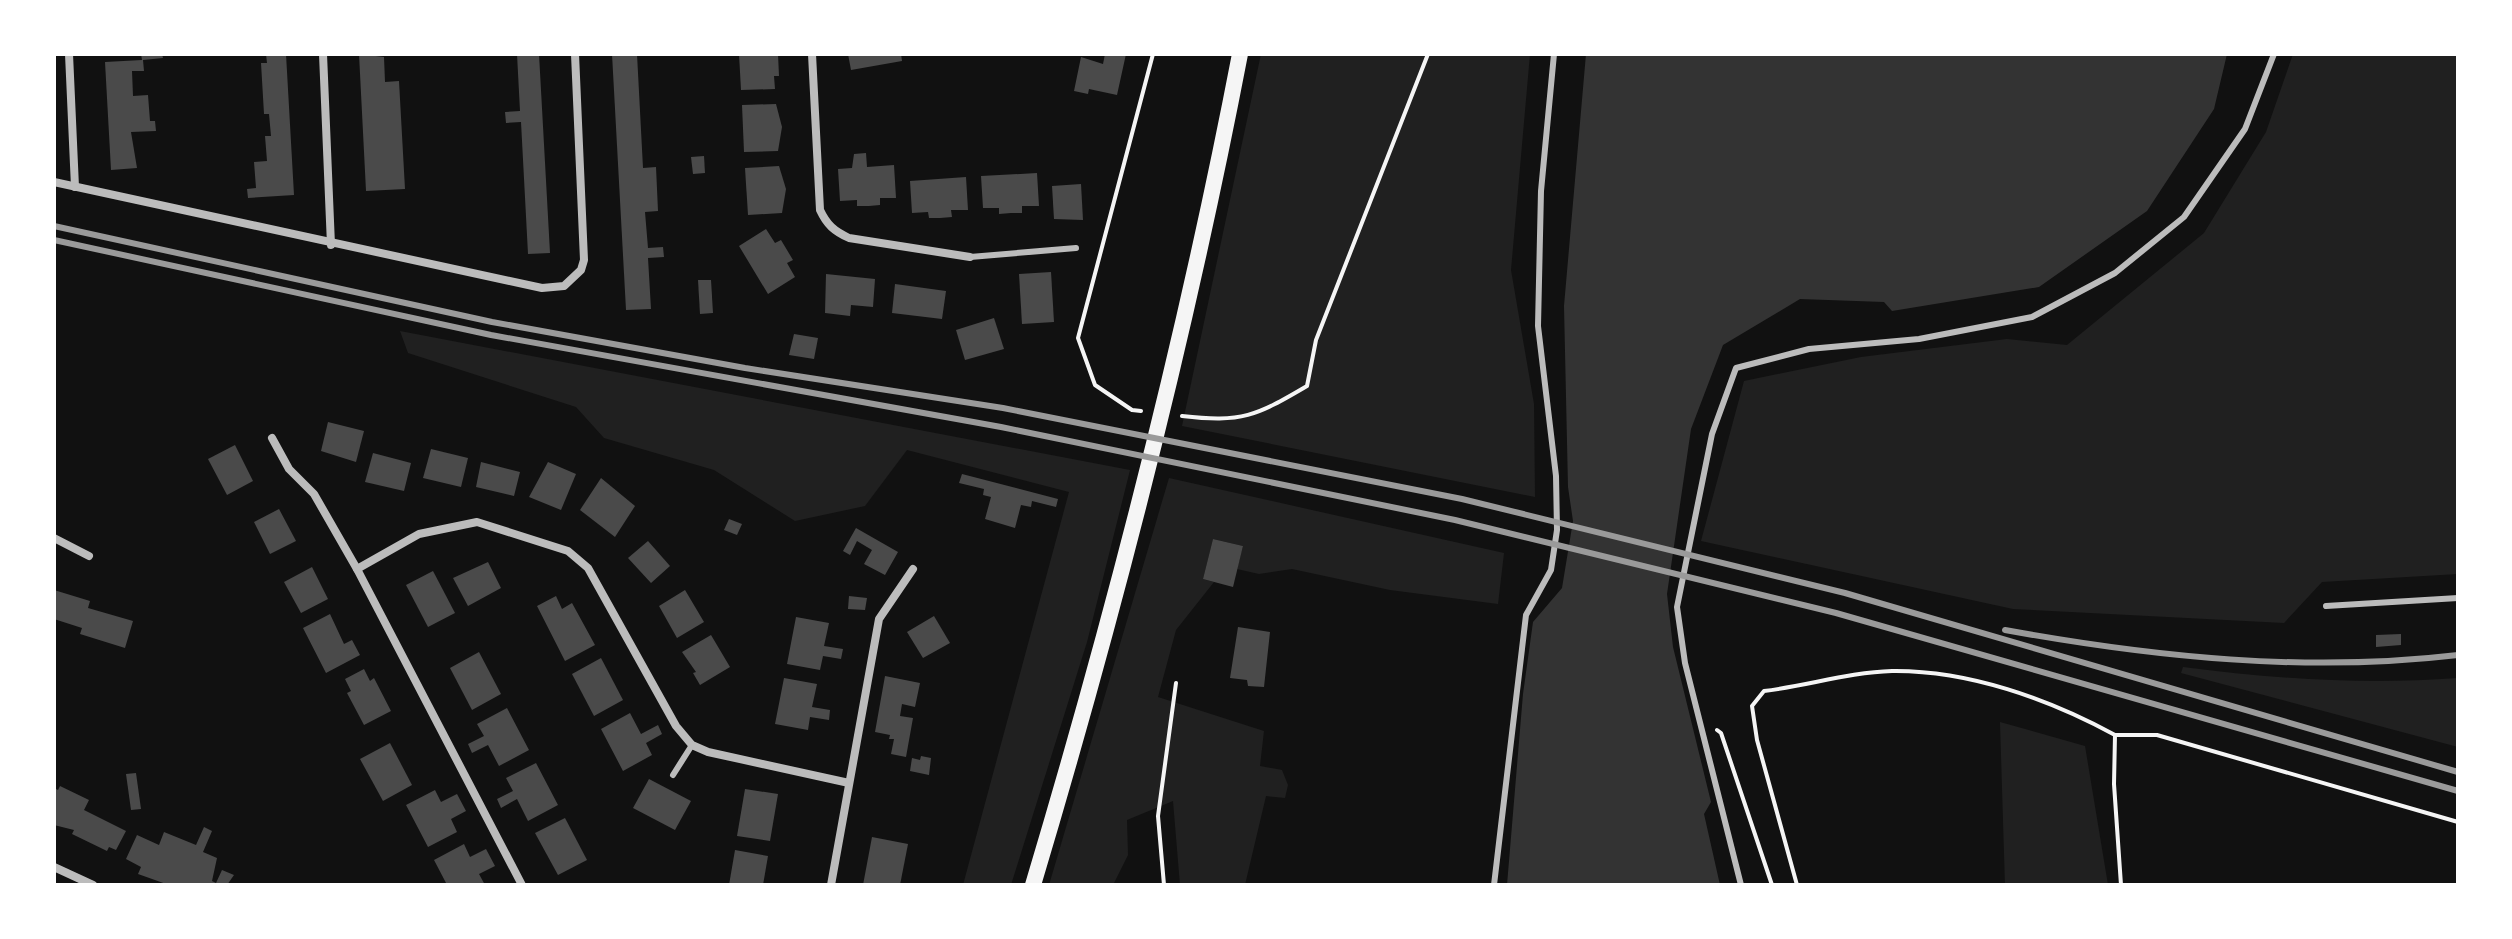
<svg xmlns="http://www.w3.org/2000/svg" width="2512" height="939" font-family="'Roboto Condensed',sans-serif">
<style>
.green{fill:#202020}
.water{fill:#333}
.building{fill:#4a4a4a}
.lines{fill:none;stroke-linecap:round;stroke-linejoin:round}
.path{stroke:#f5f5f5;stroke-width:4}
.service{stroke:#bcbcbc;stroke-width:6}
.minor{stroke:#bcbcbc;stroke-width:8}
.secondary{stroke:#f5f5f5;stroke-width:16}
.rail{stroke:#9a9a9a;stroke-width:6}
</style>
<rect width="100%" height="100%" fill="#111"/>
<!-- green -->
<g class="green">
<polygon points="1261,54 1530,54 1511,270 1534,404 1535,497 1182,426"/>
<polygon points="2293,54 2458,54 2458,574 2322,582 2284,623 2013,609 1701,541 1744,381 1861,357 2007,339 2067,345 2204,233 2266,132"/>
<polygon points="400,331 1130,470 1087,642 1011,885 963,885 1069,492 907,450 865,506 795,521 714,470 604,438 576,407 408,353"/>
<polygon points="1169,478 1504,553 1498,604 1390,590 1292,569 1259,574 1237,569 1243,546 1213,539 1203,579 1214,582 1176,630 1158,697 1264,731 1260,766 1282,770 1288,785 1285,798 1266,796 1245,885 1180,885 1173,801 1127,820 1128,855 1113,885 1049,885"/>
<path d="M2183,667C2276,679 2365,685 2458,678V747L2181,673Z"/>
<polygon points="2000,722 2085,746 2108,885 2005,885"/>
</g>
<!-- water -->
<polygon class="water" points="1586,54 2227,54 2214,109 2147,211 2039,287 1892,311 1884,302 1800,299 1723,345 1691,429 1667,594 1673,647 1711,802 1704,814 1720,885 1507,885 1523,694 1533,622 1562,588 1573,521 1568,487 1564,306"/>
<!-- building -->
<g class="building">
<polygon points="141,54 162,54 163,58 143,60 144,71 132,71 133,96 148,95 150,121 155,121 156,131 131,132 137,168 111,170 105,62 142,60"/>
<polygon points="266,54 286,54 294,195 248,198 247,189 256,188 254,162 267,161 265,136 271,136 269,114 264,114 261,63 267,63"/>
<polygon points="359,54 384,57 385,82 399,81 405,189 366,191"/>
<polygon points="517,54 539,54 550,253 528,254 521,122 506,123 505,112 520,111"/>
<polygon points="612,54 637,54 643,168 656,167 658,211 645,212 648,248 663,247 664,257 648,258 651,309 626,310"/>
<polygon points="739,54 778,54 779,76 774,76 775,89 741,90"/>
<polygon points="848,54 901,54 902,61 851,70"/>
<polygon points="1105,54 1126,54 1117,95 1089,89 1088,94 1074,91 1081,57 1103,64"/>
<polygon points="776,104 782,127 778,151 744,152 742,105"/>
<polygon points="866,153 867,167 894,165 896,198 880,198 880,205 869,206 857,206 857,200 840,201 838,169 852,168 854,154"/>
<polygon points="704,156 705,173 693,174 691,157"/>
<polygon points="779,166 786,189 782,213 748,215 745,168"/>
<polygon points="1037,173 1039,206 1022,206 1022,213 1011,213 999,214 999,208 983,208 981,176"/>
<polygon points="966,177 968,210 951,210 952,217 940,218 929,218 928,212 912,213 910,181"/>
<polygon points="1081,184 1083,220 1054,219 1052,186"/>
<polygon points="766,229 775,243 781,240 793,260 787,263 795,277 768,294 739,246"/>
<polygon points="1051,272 1054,322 1022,324 1019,274"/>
<polygon points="826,274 875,279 873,307 851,305 850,316 825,313"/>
<polygon points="698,280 711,280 713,313 700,314"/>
<polygon points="895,284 946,291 942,319 892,313"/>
<polygon points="994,318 1004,349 965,360 956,330"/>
<polygon points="794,334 818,338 814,359 789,355"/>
<polygon points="328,422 364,431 356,462 321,451"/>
<polygon points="235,445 253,481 227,495 208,459"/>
<polygon points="431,449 468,458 461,487 423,478"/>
<polygon points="373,453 411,463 404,491 365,482"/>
<polygon points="481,462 520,472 514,496 476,487"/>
<polygon points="548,462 576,474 561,510 529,497"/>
<polygon points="962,474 1058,499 1056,507 1032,501 1031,507 1021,505 1015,528 985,519 991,497 983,495 984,489 959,483"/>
<polygon points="601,478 635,506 615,537 580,510"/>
<polygon points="279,509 296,541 270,554 254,522"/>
<polygon points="729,519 742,524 737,535 724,530"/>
<polygon points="856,528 898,552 885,575 864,564 872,550 857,541 850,555 843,551"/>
<polygon points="1213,539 1243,546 1233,587 1203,579"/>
<polygon points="648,541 670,566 651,583 628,558"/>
<polygon points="488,562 501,588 468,606 453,578"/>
<polygon points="312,567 328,599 301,613 284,582"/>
<polygon points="433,571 455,613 428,627 406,585"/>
<polygon points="54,590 90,601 88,608 133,621 125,648 80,634 82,628 54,619"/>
<polygon points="685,590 704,622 677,638 659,606"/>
<polygon points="556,596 562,609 572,603 595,645 565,661 537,606"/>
<polygon points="849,596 867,598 865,610 848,609"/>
<polygon points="330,614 344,644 352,640 360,655 326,673 303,628"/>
<polygon points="934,616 950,643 923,658 907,632"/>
<polygon points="796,617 829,623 824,646 843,649 841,659 823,656 820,670 787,664"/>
<polygon points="1238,627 1270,632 1264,687 1248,686 1247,680 1230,678"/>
<polygon points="2401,634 2401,645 2376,647 2376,635"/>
<polygon points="711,635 730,667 700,685 693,673 696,672 682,652"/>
<polygon points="479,652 501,694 472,710 450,668"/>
<polygon points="601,658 623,700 594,716 572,674"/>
<polygon points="364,669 370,681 374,678 391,711 364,725 347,693 351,691 345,679"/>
<polygon points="885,676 920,683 915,707 902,704 900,716 913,718 906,757 891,754 894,739 889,739 890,735 875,732"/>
<polygon points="784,678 817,684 812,707 830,710 829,720 810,717 808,730 775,724"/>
<polygon points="507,708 529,750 499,766 488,745 472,753 468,744 484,736 477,724"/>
<polygon points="630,713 641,734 658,725 662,734 646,743 652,755 623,771 601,729"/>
<polygon points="390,743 412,785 383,801 360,759"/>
<polygon points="921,756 931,758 929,775 910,771 912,758 920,760"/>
<polygon points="536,763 558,805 528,821 517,799 501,808 497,799 513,791 506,778"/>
<polygon points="136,773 141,809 131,810 126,774"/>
<polygon points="649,779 691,801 675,830 633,808"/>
<polygon points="60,786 89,800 84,810 126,831 116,850 109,847 107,851 72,834 74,830 54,825 54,788 58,790"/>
<polygon points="745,789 778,794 770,841 737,836"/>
<polygon points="435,790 441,802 457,794 466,811 451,819 457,832 428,847 406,805"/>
<polygon points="565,818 587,860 558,875 535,833"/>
<polygon points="204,827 212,831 203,852 217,858 212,881 216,883 222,870 234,875 227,885 169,885 138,874 141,867 126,859 137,835 159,845 164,832 196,845"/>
<polygon points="872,837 908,844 900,885 863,885"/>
<polygon points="464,844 470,857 486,849 495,866 479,874 485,885 447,885 445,881 434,860"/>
<polygon points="735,850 768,856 763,885 729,885"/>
</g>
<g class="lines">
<!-- path -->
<g class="path">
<polyline points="1141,411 1132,410 1095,385 1078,338 1153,54"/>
<path d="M1182,416C1242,423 1256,416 1307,386L1316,340L1428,54"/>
<polyline points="1717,730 1721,733 1772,885"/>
<polyline points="1164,885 1158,816 1176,683"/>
<path d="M1797,885L1757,740L1752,706L1764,691C1806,686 1850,672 1892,671C1968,670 2049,699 2115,735"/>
<polyline points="2121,885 2114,784 2115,735 2157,735 2458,822"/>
</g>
<!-- service -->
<g class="service">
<polyline points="970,257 1076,248"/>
<polyline points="2326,606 2458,598"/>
<polyline points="673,775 692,745"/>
<polyline points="1494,885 1526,615 1551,570 1557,530 1556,476 1538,326 1541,191 1554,54"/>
<polyline points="1741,885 1685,663 1677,607 1712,434 1736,368 1809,349 1919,339 2032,317 2115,273 2184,217 2245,129 2274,54"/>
</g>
<!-- minor -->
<g class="minor">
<polyline points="69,54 75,187"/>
<polyline points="323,54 331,245"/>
<path d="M812,54L820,210C827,225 834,231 849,238L970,257"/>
<polyline points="54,182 542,288 564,286 581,270 584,260 575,54"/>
<polyline points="272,438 289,469 314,494 357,569 522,885"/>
<polyline points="54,538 89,556"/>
<polyline points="357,569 419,534 477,522 568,551 588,568 676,726 692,745 708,752 849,783"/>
<polyline points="54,867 93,885"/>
<polyline points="831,885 879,619 913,569"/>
</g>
<!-- secondary -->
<path class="secondary" d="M1033,885C1115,611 1186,335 1240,54"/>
<!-- rail -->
<g class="rail">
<polyline points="54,226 492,322 745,368 1003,408 1462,499 1845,593 2458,772"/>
<polyline points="54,240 491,335 1001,427 1455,520 1836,613 2458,791"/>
<path d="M2005,630C2154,657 2306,673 2458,655"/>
</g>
</g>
<!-- border -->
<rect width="2512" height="939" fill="none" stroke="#ffffff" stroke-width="112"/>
</svg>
